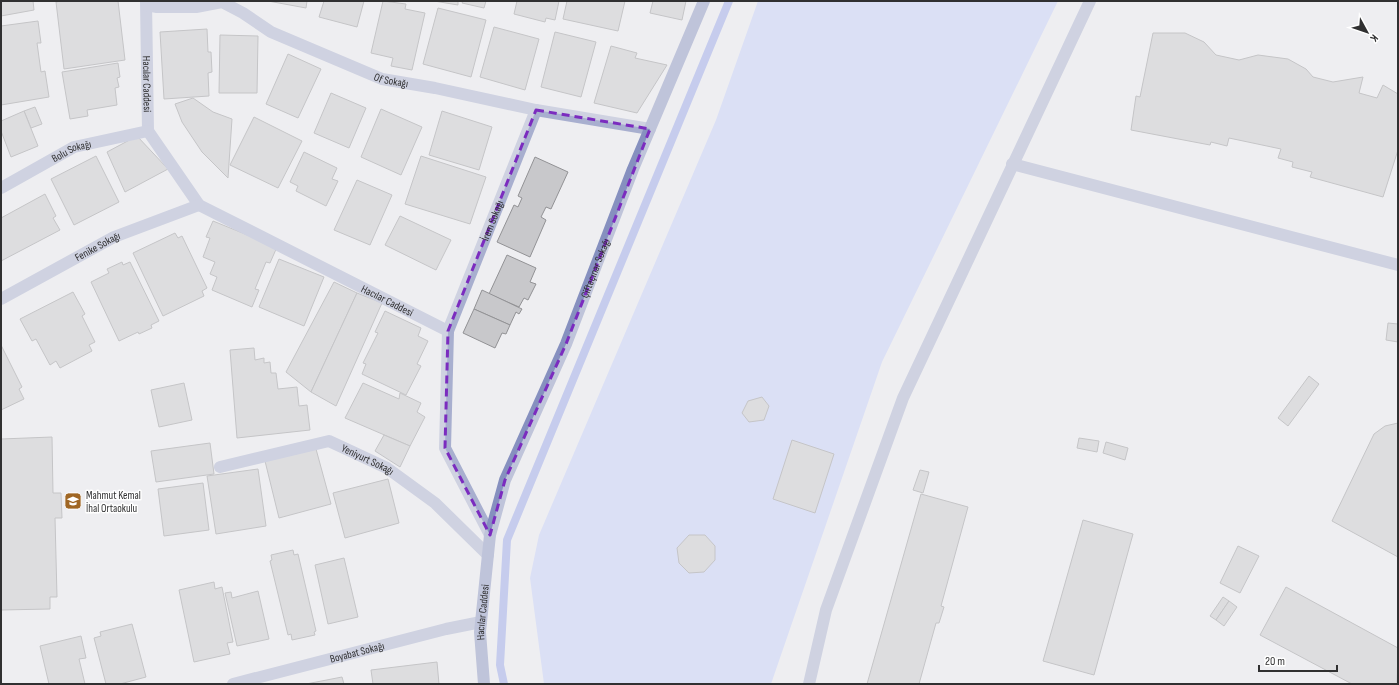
<svg xmlns="http://www.w3.org/2000/svg" width="1399" height="685" font-family="'Sofia Sans Condensed',sans-serif">
<style>
.green{fill:#c4cefb}
.lines{fill:none;stroke-linecap:round;stroke-linejoin:round}
.stream{stroke:#95a3e9;stroke-width:8}
.building{fill:#c8c8cb;stroke:#929295}
.lane{stroke:#a8afcf;stroke-width:12}
.street{stroke:#a8afcf;stroke-width:12}
.secondary{stroke:#8690bf;stroke-width:12}
.marked{fill:none;stroke:#7b2cbf;stroke-width:3;stroke-dasharray:8 5;stroke-linejoin:round}
.labels{text-anchor:middle;stroke-width:3;stroke-linejoin:round;paint-order:stroke}
.street-label{font-size:11px;fill:#303031;stroke:#fff}
.poi-label{font-size:11px;fill:#303031;stroke:#fff;text-anchor:start}
</style>
<rect width="100%" height="100%" fill="#eeeef1"/>
<!-- green -->
<polygon class="green" points="758,1 1058,1 882,362 771,684 544,684 530,578 539,535 716,120"/>
<g class="lines">
<!-- stream -->
<polyline class="stream" points="504,684 500,665 507,540 729,1"/>
</g>
<!-- building -->
<g class="building">
<polygon points="1,1 33,1 34,10 1,16"/>
<polygon points="61,1 118,1 125,60 64,69 56,2"/>
<polygon points="268,1 307,1 306,8"/>
<polygon points="324,1 364,1 357,27 319,17"/>
<polygon points="383,1 406,4 405,9 425,13 412,70 391,66 393,58 371,53"/>
<polygon points="434,1 458,1 458,5"/>
<polygon points="463,1 486,1 484,8 462,3"/>
<polygon points="517,1 559,1 555,20 546,18 545,22 514,14"/>
<polygon points="567,1 625,1 618,31 563,19"/>
<polygon points="653,1 686,1 682,20 650,13"/>
<polygon points="438,8 486,20 471,77 423,64"/>
<polygon points="38,21 41,43 37,43 41,72 45,71 49,97 1,105 1,26"/>
<polygon points="494,27 539,39 525,90 480,77"/>
<polygon points="207,29 208,52 211,52 212,72 208,73 209,96 164,99 160,32"/>
<polygon points="555,32 596,42 581,97 541,87"/>
<polygon points="1153,33 1185,33 1204,42 1216,55 1239,60 1258,55 1288,59 1306,69 1313,77 1333,82 1363,77 1359,93 1377,98 1383,85 1398,94 1398,150 1383,197 1310,177 1312,172 1292,167 1293,162 1278,158 1281,149 1229,138 1227,146 1211,142 1210,145 1131,130 1136,96 1140,97"/>
<polygon points="220,35 258,36 257,93 219,93"/>
<polygon points="611,46 637,53 635,58 667,65 637,113 594,103"/>
<polygon points="288,54 321,69 298,118 266,104"/>
<polygon points="118,63 120,77 117,78 119,87 115,88 117,105 87,110 88,116 70,119 62,72"/>
<polygon points="331,93 366,108 349,148 314,133"/>
<polygon points="193,98 213,112 232,119 228,178 202,152 182,122 175,104"/>
<polygon points="35,107 42,124 31,128 24,111"/>
<polygon points="381,109 422,127 401,175 361,157"/>
<polygon points="24,111 38,146 11,157 1,131 1,121"/>
<polygon points="442,111 492,127 479,170 429,155"/>
<polygon points="254,117 302,141 278,188 230,165"/>
<polygon points="137,136 168,169 125,192 107,152"/>
<polygon points="304,152 337,168 332,179 338,181 326,206 296,191 298,186 290,182"/>
<polygon points="96,156 119,202 74,225 51,179"/>
<polygon points="421,156 486,177 470,224 405,204"/>
<polygon points="535,157 568,172 551,209 546,207 541,217 546,220 530,257 497,242 514,205 518,207 522,198 518,196"/>
<polygon points="357,180 392,195 370,245 334,230"/>
<polygon points="45,194 56,216 53,218 60,230 1,261 1,218"/>
<polygon points="400,216 451,240 436,270 385,245"/>
<polygon points="213,221 277,247 270,263 266,262 255,289 259,290 252,307 212,290 217,277 210,274 215,262 203,257 210,238 206,237"/>
<polygon points="175,233 178,238 182,236 207,288 202,291 204,296 163,316 133,253"/>
<polygon points="507,255 536,268 530,282 536,284 528,300 524,298 519,307 489,294"/>
<polygon points="279,259 324,277 304,326 259,307"/>
<polygon points="122,262 123,265 130,262 159,321 151,325 152,328 139,334 138,332 119,341 91,282 109,273 107,269"/>
<polygon points="334,282 357,293 311,392 286,372"/>
<polygon points="482,290 522,309 519,314 516,312 510,325 474,309"/>
<polygon points="73,292 85,314 82,316 95,342 89,345 92,351 60,368 56,361 50,365 36,339 32,341 20,319"/>
<polygon points="357,293 382,303 336,406 311,392"/>
<polygon points="474,309 510,325 506,334 502,333 495,348 463,333"/>
<polygon points="385,311 421,328 418,336 428,341 417,364 421,366 406,395 362,374 366,364 363,363 378,333 375,332"/>
<polygon points="1388,323 1398,324 1398,342 1386,340"/>
<polygon points="1,345 22,387 19,389 24,399 1,410"/>
<polygon points="254,348 255,360 264,358 264,363 270,362 271,373 276,373 278,389 297,387 299,406 307,405 310,430 237,438 230,350"/>
<polygon points="1309,376 1319,384 1288,426 1278,418"/>
<polygon points="184,383 192,420 159,427 151,390"/>
<polygon points="363,383 399,399 400,393 421,403 417,412 425,417 410,446 345,418"/>
<polygon points="762,397 769,406 764,420 749,422 742,413 748,401"/>
<polygon points="1398,423 1398,557 1332,521 1374,434 1385,426"/>
<polygon points="384,435 410,446 400,467 375,451"/>
<polygon points="52,437 53,493 61,493 62,518 55,518 57,597 50,597 50,609 1,610 1,439"/>
<polygon points="1079,438 1099,441 1097,452 1077,448"/>
<polygon points="792,440 834,454 815,513 773,499"/>
<polygon points="1106,442 1128,448 1125,460 1103,453"/>
<polygon points="210,443 214,474 156,482 151,451"/>
<polygon points="316,449 331,504 279,518 265,461"/>
<polygon points="258,469 266,526 216,534 207,476"/>
<polygon points="920,470 929,472 923,493 913,490"/>
<polygon points="388,479 399,523 345,538 333,493"/>
<polygon points="203,483 209,530 164,536 158,489"/>
<polygon points="921,494 968,507 941,606 944,607 939,623 936,623 919,684 867,684"/>
<polygon points="1083,520 1133,534 1094,675 1043,661"/>
<polygon points="689,535 705,535 715,546 715,560 704,572 689,573 679,563 677,548"/>
<polygon points="1238,546 1259,556 1240,593 1220,583"/>
<polygon points="293,550 294,555 298,554 316,631 314,632 315,635 292,640 291,634 288,635 270,561 272,560 271,555"/>
<polygon points="344,558 358,617 328,624 315,565"/>
<polygon points="214,582 215,589 222,587 233,642 227,643 230,654 194,662 179,590"/>
<polygon points="1286,587 1398,648 1397,684 1352,684 1260,635"/>
<polygon points="258,591 269,639 237,646 225,593 231,592 232,598"/>
<polygon points="1223,597 1229,601 1216,620 1210,616"/>
<polygon points="1229,601 1237,607 1224,626 1216,620"/>
<polygon points="132,624 146,677 120,684 106,684 94,638 101,636 100,632"/>
<polygon points="81,636 86,658 79,659 85,684 49,684 40,646"/>
<polygon points="437,662 439,684 373,684 371,670"/>
<polygon points="342,677 344,684 306,684"/>
</g>
<g class="lines">
<!-- lane -->
<polyline class="lane" points="809,684 826,610 903,398 1090,1"/>
<!-- street -->
<g class="street">
<path id="s1" d="M146,1L148,131L199,205L448,331L445,448L490,535"/>
<path id="s2" d="M147,5L157,7H196L222,2L243,13L271,32L382,79L435,88L536,110L650,129"/>
<polyline points="1012,164 1398,265"/>
<path id="s3" d="M1,188L74,147L148,131"/>
<path id="s4" d="M1,299L114,237L199,205"/>
<path id="s5" d="M448,331L536,110"/>
<path id="s6" d="M220,467L329,441L387,468L435,503L488,555"/>
<path id="s7" d="M233,684L446,629L481,622"/>
</g>
<!-- secondary -->
<path class="secondary" id="s8" d="M484,684L480,632L490,535L505,480L566,344L633,169L704,1"/>
</g>
<!-- marked area -->
<path d="M0 0H1399V685H0ZM536,110L650,129L566,344L505,480L490,535L445,448L448,331Z" fill="#eeeef1" fill-opacity=".55" fill-rule="evenodd"/>
<path class="marked" d="M536,110L650,129L566,344L505,480L490,535L445,448L448,331Z"/>
<!-- icons -->
<defs>
<g id="school-square" transform="scale(0.9)"><rect x="-9" y="-9" width="18" height="18" rx="4" fill="#9f6624" stroke="#fff"/><path d="M0-5L7-2L0 1L-7-2ZM-4 1L0 2.5L4 1V4Q0 6-4 4Z" fill="#fff"/></g>
</defs>
<g fill-rule="evenodd">
<use href="#school-square" x="73" y="501"/>
</g>
<g class="labels">
<!-- street labels -->
<g class="street-label">
<text dy="4" stroke="none"><textPath href="#s2" startOffset="263">Of Sokağı</textPath></text>
<text dy="4" stroke="none"><textPath href="#s1" startOffset="83">Hacılar Caddesi</textPath></text>
<text dy="4" stroke="none"><textPath href="#s3" startOffset="80">Bolu Sokağı</textPath></text>
<text dy="4" stroke="none"><textPath href="#s5" startOffset="119">İrem Sokağı</textPath></text>
<text dy="4" stroke="none"><textPath href="#s4" startOffset="110">Fenike Sokağı</textPath></text>
<text dy="4" stroke="none"><textPath href="#s8" startOffset="437">Çifteçınar Sokağı</textPath></text>
<text dy="4" stroke="none"><textPath href="#s1" startOffset="431">Hacılar Caddesi</textPath></text>
<text dy="4" stroke="none"><textPath href="#s6" startOffset="155">Yeniyurt Sokağı</textPath></text>
<text dy="4" stroke="none"><textPath href="#s8" startOffset="72">Hacılar Caddesi</textPath></text>
<text dy="4" stroke="none"><textPath href="#s7" startOffset="128">Boyabat Sokağı</textPath></text>
</g>
<!-- poi labels -->
<g class="poi-label">
<text x="86" y="499">Mahmut Kemal<tspan x="86" dy="13">İhal Ortaokulu</tspan></text>
</g>
</g>
<!-- border -->
<rect width="1399" height="685" fill="none" stroke="#303031" stroke-width="4"/>
<!-- north arrow -->
<g transform="translate(1367 32) rotate(130)" stroke="#ffffff" stroke-width="3" paint-order="stroke">
<path d="M0-3L7 15L0 10L-7 15Z" fill="#303031"/>
<text y="-6" font-size="11" font-weight="bold" text-anchor="middle" fill="#303031">K</text>
</g>
<!-- scale -->
<path d="M1259 665v6h78v-6" fill="none" stroke="#303031" stroke-width="2"/>
<text x="1265" y="665" font-size="12" fill="#303031" stroke="#ffffff" stroke-width="3" paint-order="stroke">20 m</text>
</svg>
